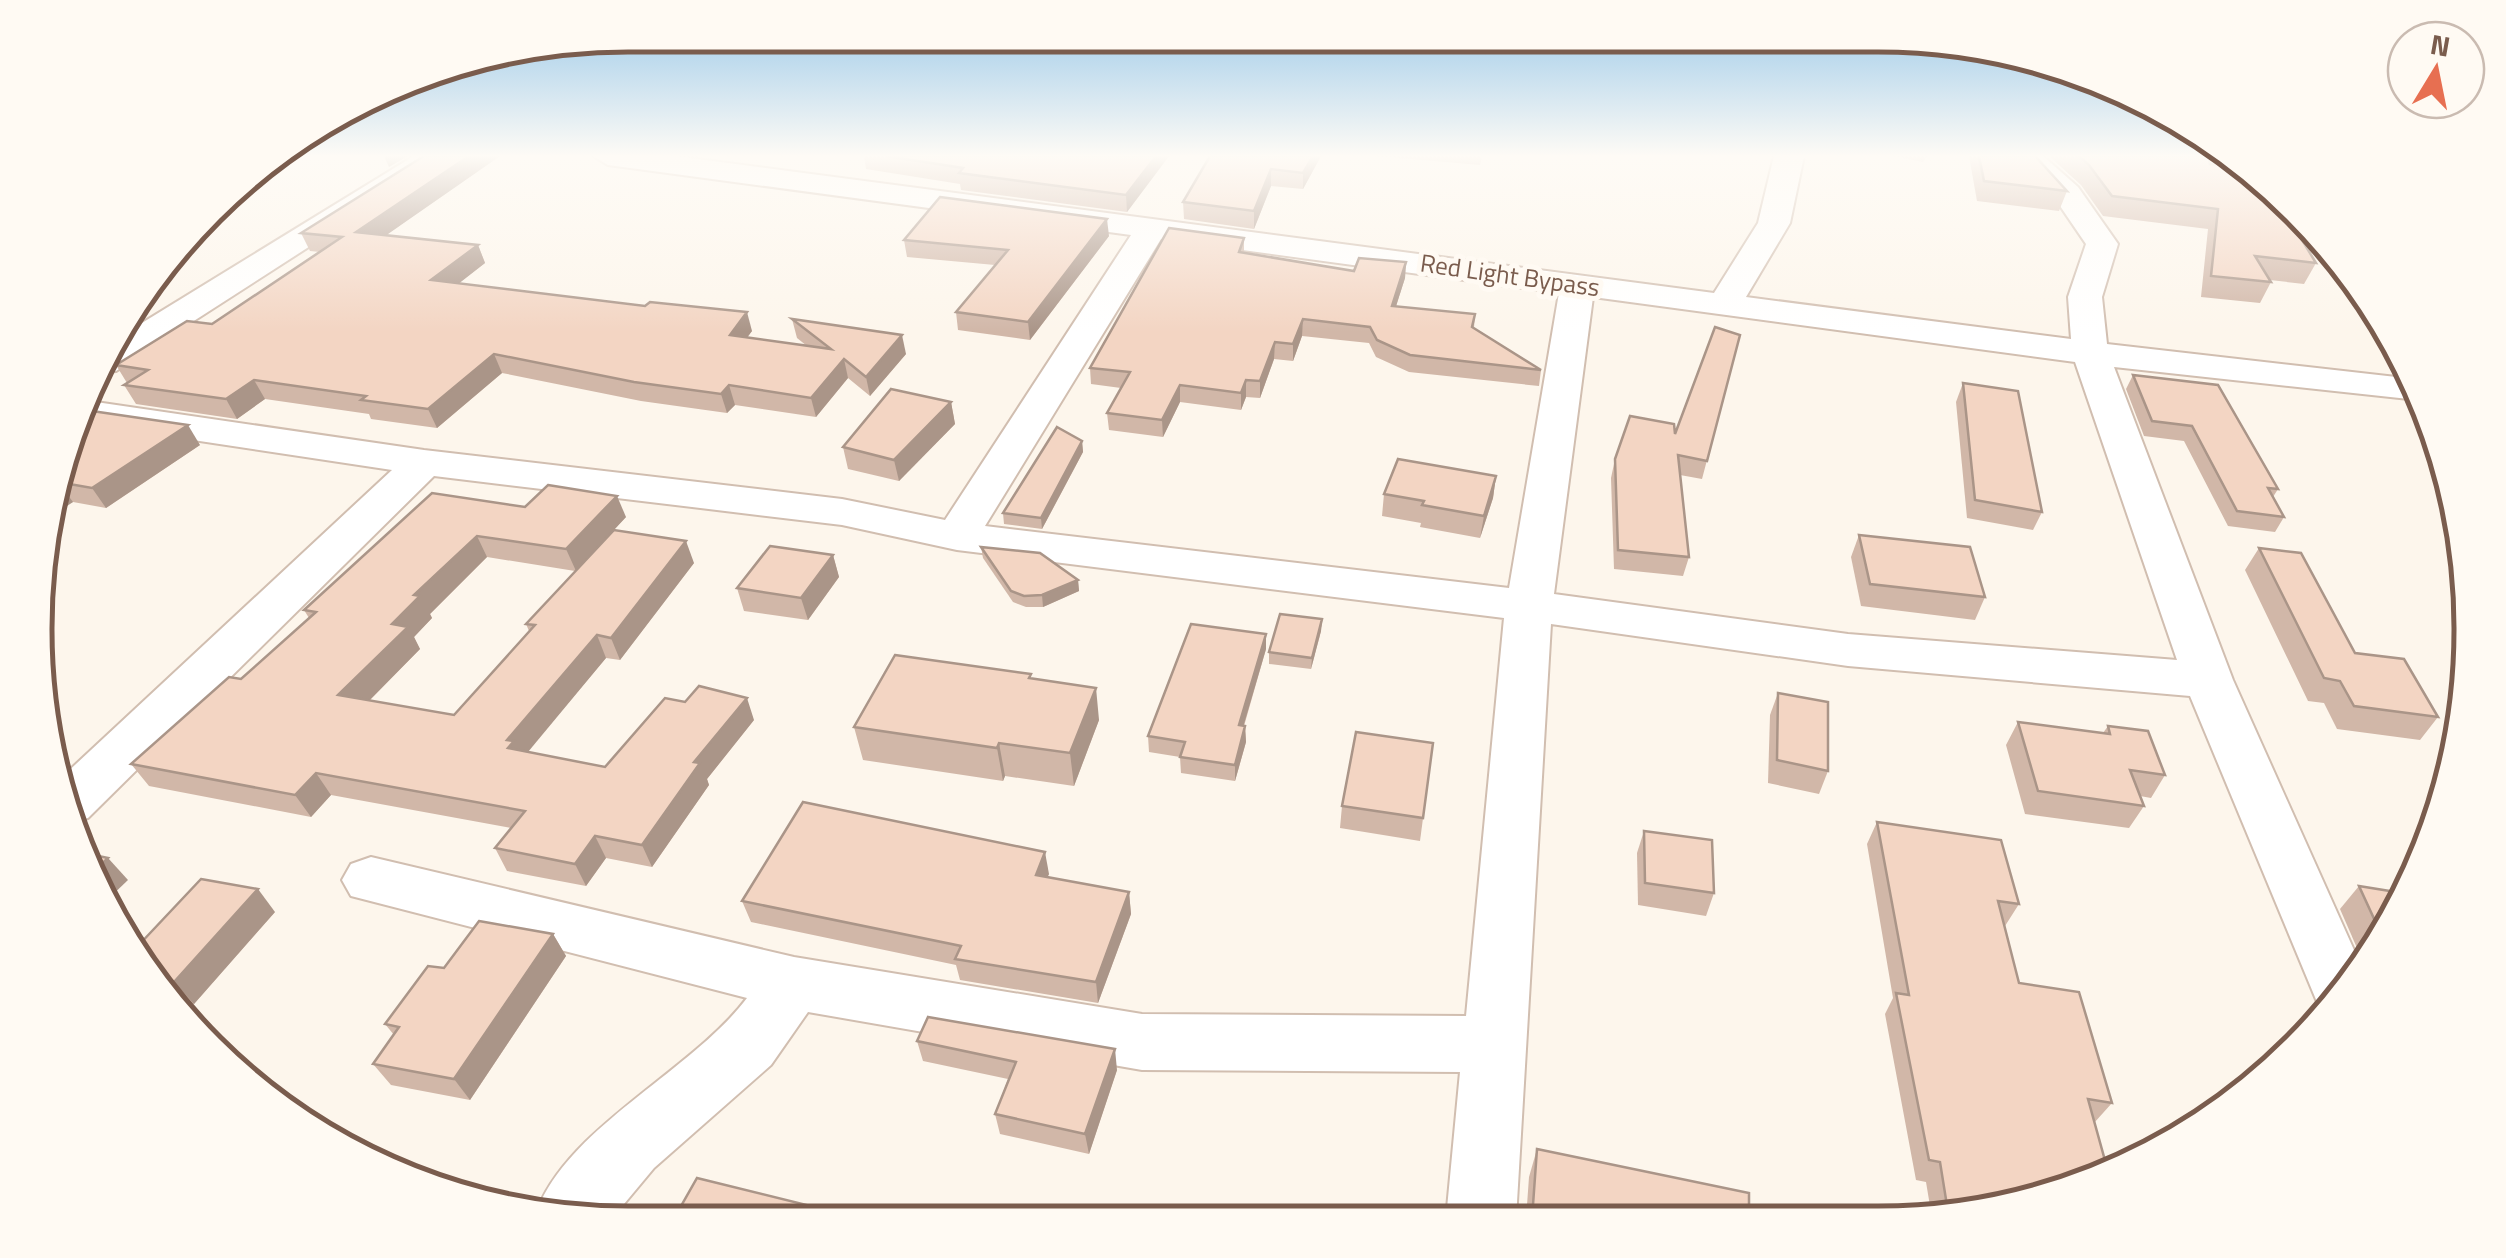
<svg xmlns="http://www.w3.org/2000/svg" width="2506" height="1258" font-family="'Titillium Web',sans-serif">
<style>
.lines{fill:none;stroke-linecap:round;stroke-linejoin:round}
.street-casing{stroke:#d1beb0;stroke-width:4}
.street{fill:#fff;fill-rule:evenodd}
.wall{fill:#d1b7a8;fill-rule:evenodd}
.shaded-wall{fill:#aa9588}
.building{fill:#f3d5c3;stroke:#aa9588;stroke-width:2.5}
.labels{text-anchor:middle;stroke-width:10;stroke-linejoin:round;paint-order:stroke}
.far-street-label{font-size:25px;fill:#7a5c4d;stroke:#fffaf3}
.rim{fill:none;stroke:#7a5c4d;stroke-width:5}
</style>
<rect width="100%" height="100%" fill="#fdf6ec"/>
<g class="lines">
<!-- street casing -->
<g class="street-casing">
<g id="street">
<polygon points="414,156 450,156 116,371 99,373 111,342"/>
<path d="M593,156H675L1714,293L1758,223L1774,156H1804L1790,223L1746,297L2071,339L2068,297L2086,244L2056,200L2011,156H2043L2078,187L2118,244L2102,297L2107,344L2405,378L2418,400L2114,367L2233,680L2362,968L2348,991L2322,1014L2190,696L1848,666L1551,624L1516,1219H1446L1460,1072L1142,1070L808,1012L771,1065L654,1168L609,1222H591L538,1208C572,1125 693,1070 747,998L351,896L342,880L351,864L371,857L794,957L1142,1014L1466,1016L1504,618L957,550L842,525L434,476L88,818L75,822L62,777L392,470L80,423L89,401L424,450L842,499L945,520L1131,235L608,165ZM1161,239L1559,293L1509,588L985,526ZM1593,297L2075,362L2177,660L1848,634L1554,594Z"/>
</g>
</g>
<!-- street -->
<use href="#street" class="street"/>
</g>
<!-- wall -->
<g class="wall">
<polygon points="424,156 500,156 386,235 478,245 485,263 459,283 752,331 747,337 807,346 797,338 792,319 906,354 870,396 848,378 816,417 735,405 727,413 641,401 502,373 437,428 371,419 369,414 265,399 237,419 136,404 124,385 127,383 116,365 212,324 320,252 310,251 301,233"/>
<polygon points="864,156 1169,156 1127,212 961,190 960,184 866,169"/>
<polygon points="1210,156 1321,156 1303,189 1271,186 1254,229 1184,219 1183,202"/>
<polygon points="1377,156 1482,156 1480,165"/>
<polygon points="1894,156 1927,156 1923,162"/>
<polygon points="1969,156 2035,156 2067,191 2059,211 1977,201"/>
<polygon points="2049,156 2208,156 2210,164 2316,263 2304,284 2270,280 2271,282 2260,303 2201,297 2208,229 2103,216 2081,185"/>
<polygon points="1109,236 1030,340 958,330 956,312 995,265 907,257 904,240"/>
<polygon points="1244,238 1244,252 1354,271 1406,262 1405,278 1396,306 1475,314 1474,328 1541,370 1539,386 1409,372 1376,357 1369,343 1302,336 1293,361 1274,359 1260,398 1246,397 1241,410 1180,402 1163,437 1109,430 1107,413 1121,388 1091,384 1090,368"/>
<polygon points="1740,335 1702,479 1680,475 1689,557 1683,576 1614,569 1611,478 1615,459 1675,434"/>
<polygon points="2133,375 2278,489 2273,497 2284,517 2275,532 2228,526 2184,441 2144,436 2126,389"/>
<polygon points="1963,383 2042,512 2033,530 1967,518 1956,402"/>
<polygon points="951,402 955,424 899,481 848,469 843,447"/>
<polygon points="85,410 200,445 106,508 73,502 47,513"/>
<polygon points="1082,441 1083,452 1042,529 1004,524 1003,513"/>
<polygon points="1496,476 1493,498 1480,538 1420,527 1421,523 1382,516 1384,494"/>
<path d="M525,507L626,517L590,555L694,563L620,660L606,658L527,752L605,767L754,720L707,779L709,785L652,867L606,858L586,886L507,871L495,848L511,828L331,795L311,817L149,786L131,764L241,679L309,618L304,610ZM487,557L575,571L526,624L529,631L454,715L369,701L420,649L414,637L432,618L430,614Z"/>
<polygon points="1859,535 1985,597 1975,620 1861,606 1851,557"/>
<polygon points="981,547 1078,580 1079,591 1043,607 1026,607 1013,602 983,558"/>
<polygon points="2259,548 2355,653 2438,717 2420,740 2337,729 2324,703 2308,701 2245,570"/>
<polygon points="833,555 839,577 808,620 744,611 737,588"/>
<polygon points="1322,619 1321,631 1311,669 1269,664 1269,652"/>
<polygon points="1266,634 1266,649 1244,726 1245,726 1246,742 1235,781 1181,773 1180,757 1149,752 1148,736"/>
<polygon points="1032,678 1099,720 1074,786 1005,776 1003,781 863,760 854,727"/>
<polygon points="1778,693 1828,771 1819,794 1768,783 1770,715"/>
<polygon points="2018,722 2103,733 2108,726 2165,775 2151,798 2140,796 2144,806 2129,828 2025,814 2006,745"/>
<polygon points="1433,743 1420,841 1340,828 1342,806"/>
<polygon points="1877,822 2019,904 2005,926 2019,983 2112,1103 2094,1123 1955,1218 1932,1218 1926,1182 1916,1180 1885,1014 1893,998 1867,844"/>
<polygon points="1644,831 1714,893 1706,916 1638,905 1637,853"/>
<polygon points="1049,874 1047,877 1129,892 1131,914 1098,1003 960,980 956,965 751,922 742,901"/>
<polygon points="2359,886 2408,894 2364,964 2340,909"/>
<polygon points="275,912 194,1004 174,1001 136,948"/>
<polygon points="553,934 566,956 470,1100 391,1085 373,1064 394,1035 385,1024"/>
<polygon points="917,1041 1117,1070 1089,1154 1000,1134 995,1114 1008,1079 923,1061"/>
<polygon points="1537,1149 1749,1206 1804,1218 1526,1219 1529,1177"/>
</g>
<!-- shaded-wall -->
<g class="shaded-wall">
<polygon points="384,156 408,156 389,167"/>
<polygon points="469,156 500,156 365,250 356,232"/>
<polygon points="1156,156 1169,156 1127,212 1126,195"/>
<polygon points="1313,156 1321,156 1303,189 1303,173"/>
<polygon points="1271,169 1271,186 1254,229 1254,211"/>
<polygon points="1107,219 1109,236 1030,340 1028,322"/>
<polygon points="478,245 485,263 439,299 431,280"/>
<polygon points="1406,262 1405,278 1391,322 1392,306"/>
<polygon points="747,312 752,331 735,354 730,335"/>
<polygon points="1303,319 1302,336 1293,361 1293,344"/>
<polygon points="902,335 906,354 870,396 866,377"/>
<polygon points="1275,342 1274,359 1260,398 1260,381"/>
<polygon points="494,354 502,373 437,428 428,409"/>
<polygon points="844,359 848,378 816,417 811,398"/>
<polygon points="254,380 265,399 237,419 226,399"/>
<polygon points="1246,380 1246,397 1241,410 1241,393"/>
<polygon points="729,385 735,405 727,413 721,394"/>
<polygon points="1180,385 1180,402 1163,437 1162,420"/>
<polygon points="951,402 955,424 899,481 894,460"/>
<polygon points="188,425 200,445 106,508 92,488"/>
<polygon points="1082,441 1083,452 1042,529 1041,518"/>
<polygon points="1496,476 1493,498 1480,538 1484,516"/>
<polygon points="58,482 73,502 46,520 47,513"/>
<polygon points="617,496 626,517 576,571 566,549"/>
<polygon points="477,536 487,557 430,614 432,618 414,637 420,649 352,718 338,695 414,595"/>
<polygon points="686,541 694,563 620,660 611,638"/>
<polygon points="833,555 839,577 808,620 801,598"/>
<polygon points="1078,580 1079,591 1043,607 1042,595"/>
<polygon points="1322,619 1321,631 1311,669 1312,658"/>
<polygon points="1266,634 1266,649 1239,741 1239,725"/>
<polygon points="597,635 606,658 523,758 508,748 507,740"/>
<polygon points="1096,688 1099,720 1074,786 1070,753"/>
<polygon points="747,698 754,720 707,779 709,785 652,867 642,845 694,762"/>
<polygon points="1245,726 1246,742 1235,781 1235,765"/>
<polygon points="999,743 1005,776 1003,781 997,748"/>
<polygon points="316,773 331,795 311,817 295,795"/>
<polygon points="595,836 606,858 586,886 575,864"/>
<polygon points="1045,852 1049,874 1039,896 1036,875"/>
<polygon points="108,858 128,880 104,903 96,891 91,874"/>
<polygon points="258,889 275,912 194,1004 174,982"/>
<polygon points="1129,892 1131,914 1098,1003 1096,982"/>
<polygon points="553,934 566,956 470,1100 454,1079"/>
<polygon points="1115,1049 1117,1070 1089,1154 1085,1134"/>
</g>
<!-- building -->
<g class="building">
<polygon points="424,156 469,156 356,232 478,245 431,280 645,306 650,302 747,312 730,335 831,349 792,319 902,335 866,377 844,359 811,398 729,385 721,394 634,382 494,354 428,409 361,400 366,396 254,380 226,399 124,385 148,370 116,365 187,321 212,324 342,237 301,233"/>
<polygon points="886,156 1156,156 1126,195 959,173 963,168"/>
<polygon points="1210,156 1313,156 1303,173 1271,169 1254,211 1183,202"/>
<polygon points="1979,156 2035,156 2067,191 1984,181"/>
<polygon points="2079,156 2208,156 2210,164 2229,165 2280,204 2316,263 2255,256 2271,282 2211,276 2218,209 2112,196 2089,165"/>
<polygon points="940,197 1107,219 1028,322 956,312 1008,250 904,240"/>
<polygon points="1169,228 1244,238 1239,252 1354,271 1359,258 1406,262 1392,306 1475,314 1472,327 1541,370 1410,355 1377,340 1370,327 1303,319 1293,344 1275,342 1260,381 1246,380 1241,393 1180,385 1162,420 1107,413 1130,372 1090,368"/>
<polygon points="1715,327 1740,335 1707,461 1678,455 1689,557 1618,550 1615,459 1630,416 1674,424 1675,434"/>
<polygon points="2133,375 2218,385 2278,489 2268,488 2284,517 2237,511 2192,426 2152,421"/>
<polygon points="1963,383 2018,391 2042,512 1975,500"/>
<polygon points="891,389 951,402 894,460 843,447"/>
<polygon points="85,410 188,425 92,488 58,482"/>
<polygon points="1057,427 1082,441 1041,518 1003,513"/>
<polygon points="1398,459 1496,476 1484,516 1422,505 1424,501 1384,494"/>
<polygon points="548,485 617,496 566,549 477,536 414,595 420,596 392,624 408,627 338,695 454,715 535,625 526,624 614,530 686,541 611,638 597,635 507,740 514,741 508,748 605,767 665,698 685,702 699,686 747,698 694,762 700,763 642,845 595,836 575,864 495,848 525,811 316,773 295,795 131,764 229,677 241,679 316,612 304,610 432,493 525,507"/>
<polygon points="1859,535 1970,547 1985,597 1870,584"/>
<polygon points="770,546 833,555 801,598 737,588"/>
<polygon points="981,547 1040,553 1078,580 1042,595 1024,596 1011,591"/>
<polygon points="2259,548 2301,553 2355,653 2404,659 2438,717 2354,706 2340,681 2324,678"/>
<polygon points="1280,614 1322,619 1312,658 1269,652"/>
<polygon points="1191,624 1266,634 1239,725 1245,726 1235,765 1180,757 1185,742 1148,736"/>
<polygon points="895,655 1031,674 1029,678 1096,688 1070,753 999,743 997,748 854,727"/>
<polygon points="1778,693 1828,702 1828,771 1777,760"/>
<polygon points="2018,722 2110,734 2108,726 2148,731 2165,775 2130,770 2144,806 2038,791"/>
<polygon points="1356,732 1433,743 1423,818 1342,806"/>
<polygon points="803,802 1045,852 1036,875 1129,892 1096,982 955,959 961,946 742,901"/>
<polygon points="1877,822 2001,840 2019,904 1998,901 2019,983 2079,992 2112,1103 2088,1099 2109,1175 1955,1218 1949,1218 1940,1162 1929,1160 1909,1059 1896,993 1909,995"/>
<polygon points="1644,831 1712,840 1714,893 1645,883"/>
<polygon points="84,853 108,858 91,874"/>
<polygon points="201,879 258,889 174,982 159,980 136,948"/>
<polygon points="2359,886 2408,894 2382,936"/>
<polygon points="479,921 553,934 454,1079 373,1064 399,1027 385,1024 428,966 444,968"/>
<polygon points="928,1017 1115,1049 1085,1134 995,1114 1016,1062 917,1041"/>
<polygon points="1537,1149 1749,1193 1749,1206 1804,1218 1532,1219"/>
<polygon points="697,1178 871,1221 672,1222"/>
</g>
<!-- sky -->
<linearGradient id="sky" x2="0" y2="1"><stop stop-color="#97c7e8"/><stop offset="0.47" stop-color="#fefbf6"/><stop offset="1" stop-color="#fefbf6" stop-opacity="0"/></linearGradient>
<rect width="2506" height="332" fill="url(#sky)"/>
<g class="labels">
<!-- far-street labels -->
<g class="far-street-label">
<text transform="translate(1510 275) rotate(8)" y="9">Red Light Bypass</text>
</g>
</g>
<!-- crop -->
<path d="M0 0H2506V1258H0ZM628 52H1878A576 576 0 0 1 2454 628V630A576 576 0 0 1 1878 1206H628A576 576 0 0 1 52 630V628A576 576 0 0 1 628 52Z" fill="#fffaf3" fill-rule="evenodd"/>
<path class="rim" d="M628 52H1878A576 576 0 0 1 2454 628V630A576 576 0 0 1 1878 1206H628A576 576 0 0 1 52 630V628A576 576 0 0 1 628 52Z"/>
<!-- north arrow -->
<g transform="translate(2436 70) rotate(10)"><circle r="48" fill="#fffaf3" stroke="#cabbb1" stroke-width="2.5"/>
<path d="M0-8L18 38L0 25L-18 38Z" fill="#e76f51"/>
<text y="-15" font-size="28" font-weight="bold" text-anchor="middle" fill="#7a5c4d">N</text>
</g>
</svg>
